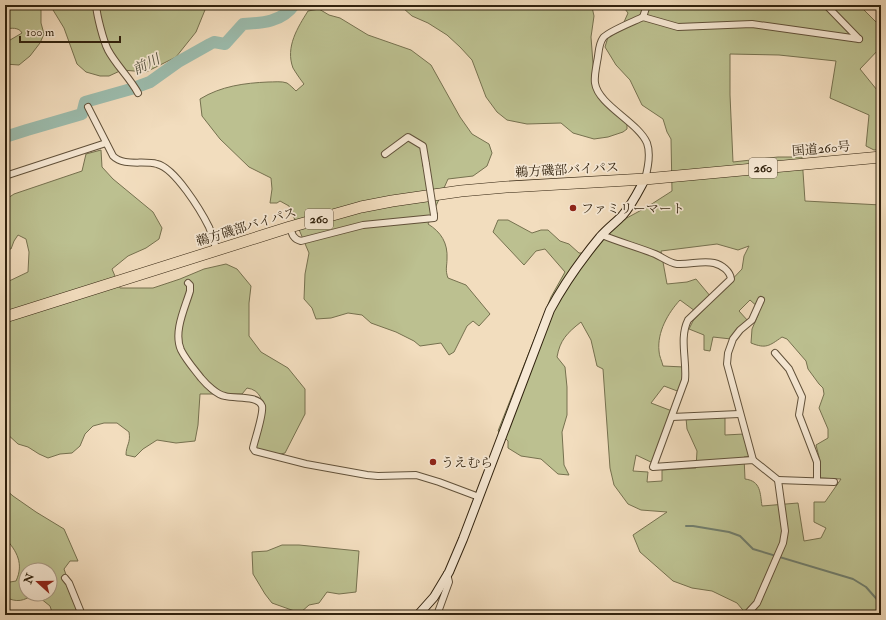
<svg xmlns="http://www.w3.org/2000/svg" width="886" height="620" font-family="'IM FELL Double Pica','Noto Serif JP',serif">
<style>
.green{fill:#bcc090;stroke:#76714f;fill-rule:evenodd}
.lines{fill:none;stroke-linecap:round;stroke-linejoin:round}
.stream{stroke:#717e6d;stroke-width:2}
.river{stroke:#9cbcad;stroke-width:12}
.street-casing{stroke:#61513a;stroke-width:8}
.secondary-casing{stroke:#31220e;stroke-width:10}
.highway-casing{stroke:#31220e;stroke-width:12}
.street{stroke:#f7e9d5;stroke-width:6}
.secondary{stroke:#f7e9d5;stroke-width:8}
.highway{stroke:#f2ddbe;stroke-width:11}
.street-bridge-casing{stroke:#61513a;stroke-width:8;stroke-linecap:butt}
.street-bridge{stroke:#f7e9d5;stroke-width:6}
.poi-dot{fill:#8f2418;stroke:#f7e9d5;stroke-width:1.5}
.labels{text-anchor:middle;stroke-width:3.5;stroke-linejoin:round;paint-order:stroke}
.shield{fill:#f7e9d5;stroke:#6c5e4a;stroke-width:1}
.shield-label{font-size:12px;font-weight:bold;fill:#31220e}
.street-label{font-size:13px;fill:#31220e;stroke:#f7e9d5}
.poi-label{font-size:13px;fill:#31220e;stroke:#f7e9d5;text-anchor:start}
.water-label{font-size:14px;font-style:italic;fill:#51503e;stroke:#f7e9d5}
</style>
<rect width="100%" height="100%" fill="#f2ddbe"/>
<filter id="stains"><feTurbulence type="fractalNoise" baseFrequency=".005" numOctaves="4"/><feColorMatrix values="0 0 0 0 .2 0 0 0 0 .09 0 0 0 0 .02 0 0 0 .5 -.17"/></filter>
<radialGradient id="worn" r=".72"><stop offset=".6" stop-color="#630" stop-opacity="0"/><stop offset="1" stop-color="#630" stop-opacity=".3"/></radialGradient>
<!-- green -->
<g class="green">
<path d="M5,5H41V23L44,34L40,43L30,56L19,65L5,64V43L22,33C19,27 11,28 5,29Z"/>
<polygon points="50,5 207,5 196,32 176,57 146,72 122,70 109,76 100,76 86,72 77,64 64,28"/>
<polygon points="402,5 593,5 592,7 594,16 591,37 595,90 627,122 627,129 623,132 608,137 594,139 573,133 561,123 527,124 507,120 497,112 486,97 472,60 460,47 447,35 428,23 412,16 403,8"/>
<path d="M622,5H859L879,25H881V47L860,69L877,90L881,94V149L874,150L866,146L869,115L830,98L836,61L779,55L730,54V95L733,162L778,157H802L805,201L881,205V615H747L737,603L712,591L692,588L673,581L640,552L633,535L667,512L641,510L628,504L614,485L610,468L603,369L597,366L591,340L581,322C567,333 560,340 557,357L565,367L567,387V415L562,432L564,465L569,475L558,474L541,459L521,456L508,448V441L498,431L551,297L565,272L545,249L536,251L524,265L493,232L498,220H508L532,233L541,230H548L560,241L569,244L579,253H582L601,232L647,207L672,191L671,139L667,132L663,119L642,105L630,80L616,65L605,47L608,37L620,31L628,13ZM717,244L738,250L749,246L744,256L742,269L693,321L689,329L704,335V350L710,351L713,337L731,339L748,321L739,311L750,300L759,308L758,315L752,329L751,343C766,349 769,346 782,337L787,339L806,361L808,369L819,384L823,388L824,394L819,408L828,429V438L816,445L819,457V478L841,479L825,502H814V522L826,528L821,538L804,541L798,503L762,506C760,493 761,481 745,479L744,457L751,456L744,434L725,435V416L686,418L687,429L697,451L696,468L662,470V481L647,482L648,472L633,471L636,455L653,463L672,411L651,403L664,386L680,392L684,367L663,366C662,361 659,356 659,351C657,332 668,313 680,300L695,311L711,297L696,279L687,282L667,284L661,251Z"/>
<path d="M319,9L329,15L340,18L368,35L411,50L431,65L460,117L472,134L489,144L492,153L487,166L473,176L448,179L428,224C441,232 448,243 447,259C447,266 445,270 448,278L466,285L490,314L479,326L473,321L467,326L454,352L449,355L441,343L420,346L414,341L396,332L371,323L362,315L348,313L331,318L316,319L312,308L304,299L305,274L309,253L289,206L280,201L277,203H270L272,189L271,178L249,167L220,139L202,116L200,99C221,86 245,83 268,82C274,82 282,81 287,83C290,85 294,89 296,91L304,84C300,79 296,73 293,68C285,47 298,27 308,11Z"/>
<path d="M101,150L102,167L113,179L153,212L162,228L159,239L146,248L128,256L112,269L120,288H153L180,279L204,269L226,264L237,269L251,286L249,303V336L261,352L288,368L305,389V414L285,453L272,456L253,447C258,430 274,392 247,388L242,394H200L198,425L195,441L176,443L157,440L143,449L135,457L126,455C126,445 131,443 129,432L117,423H104L93,426L85,434L80,446L72,453L60,454L48,458L39,454L28,447L18,444L5,432V283L28,272L29,252L26,239L18,235L14,241L11,249H7L5,247V200L14,194L82,171L86,154Z"/>
<path d="M5,489L13,496L36,512L64,529L78,561H70L64,569L78,609L74,615H53L50,606L35,594H50V570H26V594H34C24,601 17,603 5,597V586L10,582L16,581C24,564 17,551 5,538Z"/>
<polygon points="282,545 299,545 359,551 356,592 339,594 327,592 319,603 309,605 300,613 272,603 265,594 253,574 252,552 267,551"/>
</g>
<g class="lines">
<!-- stream -->
<polyline class="stream" points="686,526 693,526 729,532 740,536 753,549 853,579 866,587 881,604"/>
<!-- river -->
<path class="river" d="M5,137L27,130L82,114L85,102L131,89L150,82L178,62L210,44L214,42L225,44L243,24C262,23 282,22 294,5"/>
<!-- street casing -->
<g class="street-casing">
<g id="street">
<path d="M96,5C97,16 103,40 108,50C116,65 130,78 138,93"/>
<polyline points="826,5 859,39"/>
<polyline points="643,17 647,5"/>
<path d="M88,107L113,156C124,167 143,160 157,164C175,168 201,211 209,227C212,234 214,243 217,250"/>
<polyline points="385,154 408,137 423,146 426,164"/>
<polyline points="5,176 106,143"/>
<path d="M645,179C648,168 651,154 647,143C638,122 598,105 595,83C594,76 596,69 597,62C599,54 598,45 603,38C607,32 635,21 643,17L678,27L752,24L859,39"/>
<path d="M290,227C292,234 293,239 301,241L363,225L434,218V215"/>
<path d="M602,235C619,242 637,247 655,254C662,257 669,263 677,264C690,265 702,260 714,263C722,265 730,271 731,279L688,320C679,338 687,360 685,380L653,467L753,460L778,480L785,531L783,543L757,603L746,615"/>
<path d="M188,283L190,285V291C185,308 173,332 181,350C186,360 194,369 201,378C206,384 217,395 225,396C235,399 258,395 262,406C264,413 255,439 253,448L255,451L306,464L367,475L378,476L416,475L439,482L479,497"/>
<polyline points="775,353 789,369 802,397 799,415 817,462 817,481"/>
<polyline points="672,417 739,414"/>
<polyline points="753,460 727,364 728,353 733,339 740,330 752,320 761,300"/>
<polyline points="778,480 834,482"/>
<polyline points="65,578 69,583 82,615"/>
<polyline points="437,615 449,582 447,574"/>
<polyline points="667,615 668,615"/>
</g>
</g>
<!-- secondary casing -->
<g class="secondary-casing">
<path id="secondary" d="M418,615L434,597L449,572L463,539L550,310C564,284 581,260 600,237C607,229 615,223 622,216C632,205 638,192 645,179"/>
</g>
<!-- highway casing -->
<g class="highway-casing">
<polyline id="highway" points="5,317 290,227 361,207 392,201 461,191 506,187 645,179 881,157"/>
</g>
<!-- street -->
<use href="#street" class="street"/>
<!-- secondary -->
<use href="#secondary" class="secondary"/>
<!-- highway -->
<use href="#highway" class="highway"/>
<!-- street-bridge casing -->
<g class="street-bridge-casing">
<polyline id="street-bridge" points="426,164 434,215"/>
</g>
<!-- street-bridge -->
<use href="#street-bridge" class="street-bridge"/>
</g>
<!-- markers -->
<g class="poi-dot">
<circle cx="573" cy="208" r="4"/>
<circle cx="433" cy="462" r="4"/>
</g>
<g class="labels">
<!-- shield labels -->
<g class="shield">
<rect x="749" y="158" width="28" height="20" rx="3"/>
<rect x="305" y="209" width="28" height="20" rx="3"/>
</g>
<g class="shield-label">
<text x="763" y="172">260</text>
<text x="319" y="223">260</text>
</g>
<!-- street labels -->
<g class="street-label">
<text transform="translate(821 148) rotate(-5)" y="5">国道260号</text>
<text transform="translate(567 169) rotate(-3)" y="5">鵜方磯部バイパス</text>
<text transform="translate(246 226) rotate(-17)" y="5">鵜方磯部バイパス</text>
</g>
<!-- poi labels -->
<g class="poi-label">
<text x="581" y="213">ファミリーマート</text>
<text x="441" y="467">うえむら</text>
</g>
<!-- water labels -->
<g class="water-label">
<text transform="translate(146 64) rotate(-26)" y="5">前川</text>
</g>
</g>
<!-- margin -->
<rect width="886" height="620" fill="none" stroke="#f2ddbe" stroke-width="20"/>
<rect x="6" y="6" width="874" height="608" fill="none" stroke="#31220e" stroke-width="2"/>
<rect x="10" y="10" width="866" height="600" fill="none" stroke="#31220e"/>
<!-- north arrow -->
<g transform="translate(38 582) rotate(291)"><circle r="19" fill="#f7e9d5" stroke="#a89985"/>
<path d="M0-3L7 15L0 10L-7 15Z" fill="#8f2418"/>
<text y="-6" font-size="11" font-weight="bold" text-anchor="middle" fill="#31220e">N</text>
</g>
<!-- scale -->
<path d="M20 36v6h100v-6" fill="none" stroke="#31220e" stroke-width="2"/>
<text x="26" y="36" font-size="12" fill="#31220e" stroke="#f7e9d5" stroke-width="3" paint-order="stroke">100 m</text>
<rect width="100%" height="100%" filter="url(#stains)"/>
<rect width="100%" height="100%" fill="url(#worn)"/>
</svg>
